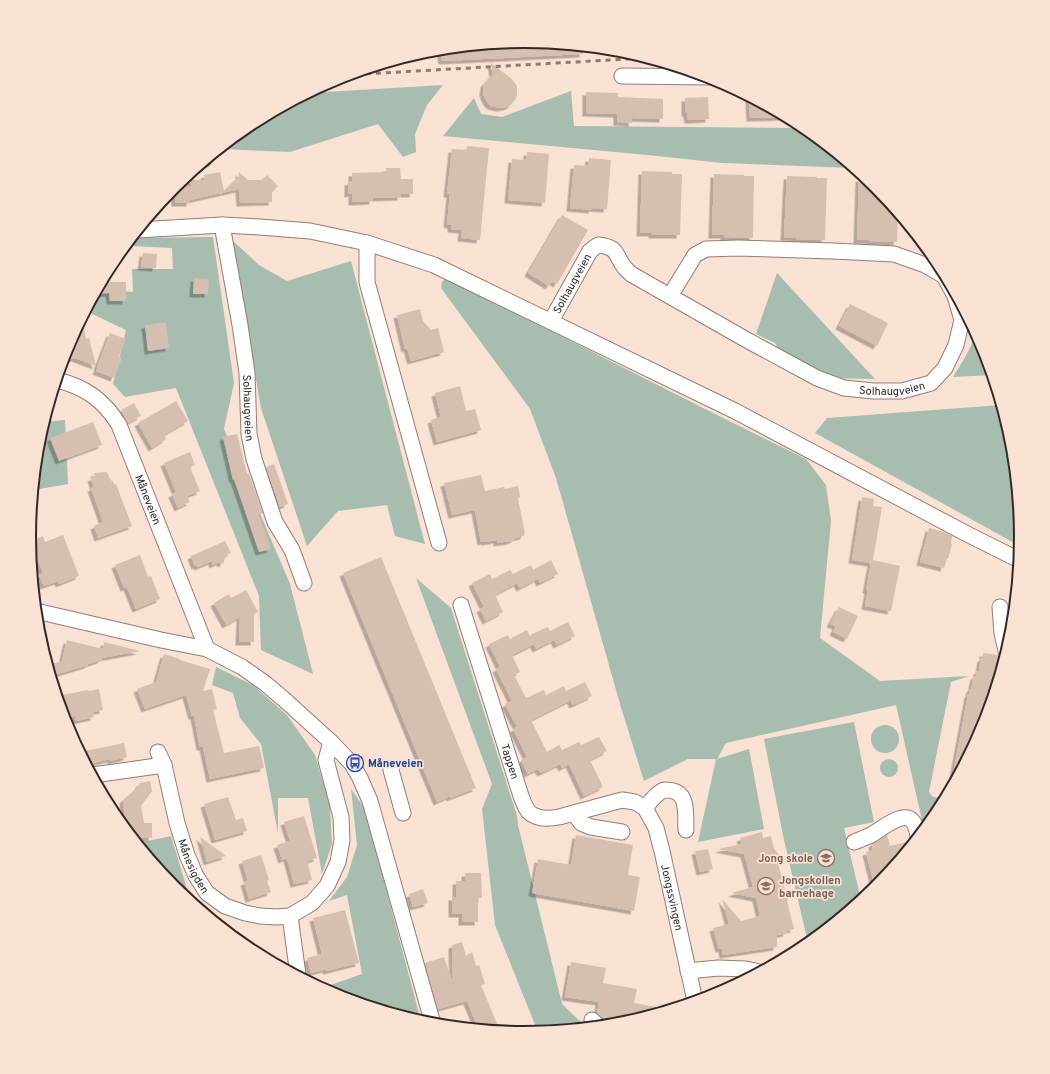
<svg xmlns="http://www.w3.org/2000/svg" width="1050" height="1074" font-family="Overpass,sans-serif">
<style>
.green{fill:#a6bdb0}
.building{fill:#d6beb1;filter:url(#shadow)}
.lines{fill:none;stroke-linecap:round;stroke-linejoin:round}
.minor-casing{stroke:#947e72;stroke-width:17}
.minor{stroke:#fff;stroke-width:15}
.rail{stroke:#8b7b72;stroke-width:3;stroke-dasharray:5 5;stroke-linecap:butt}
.labels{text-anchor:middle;stroke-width:3.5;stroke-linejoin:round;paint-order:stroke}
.street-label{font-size:11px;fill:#332924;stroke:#f9e1d3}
.transit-label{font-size:11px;font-weight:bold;fill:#164399;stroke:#f9e1d3;text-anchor:start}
.education-label{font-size:11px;font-weight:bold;fill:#785e54;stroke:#f9e1d3;text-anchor:end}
.rim{fill:none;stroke:#332924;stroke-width:2}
</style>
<defs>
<filter id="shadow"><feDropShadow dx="-3.5" dy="3.5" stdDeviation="0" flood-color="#0004"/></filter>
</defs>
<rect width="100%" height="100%" fill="#f9e1d3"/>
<!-- green -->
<g class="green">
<polygon points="443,85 427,105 415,134 416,152 403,157 378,124 290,152 221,149 209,167 197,168 250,124 309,93"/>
<polygon points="571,91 574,126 805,128 853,168 722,163 648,155 443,136 474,98 481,114 502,117"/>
<polygon points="213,237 234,383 224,429 290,584 313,674 261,650 259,596 176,388 125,397 113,384 126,330 86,311 97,290 133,292 132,269 173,269 172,248 132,246 119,253 132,238"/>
<polygon points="232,240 259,265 287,281 351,261 425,544 395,536 387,505 338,511 307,546 261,408"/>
<polygon points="777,273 875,379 826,378 785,360 775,343 756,334"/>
<polygon points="446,278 721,417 806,459 826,485 831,521 820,638 880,681 969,676 951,682 929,792 933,797 945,798 937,813 924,829 896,705 726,743 717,759 749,749 764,829 698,842 716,759 688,759 644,781 620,704 556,478 530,409 441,288 442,282"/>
<path d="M975,331L983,347L992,375L953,377C959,367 976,342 975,331Z"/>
<polygon points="1001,405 1012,440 1021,537 1020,546 815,433 827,418"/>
<polygon points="65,420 68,484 34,490 39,440 44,422"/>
<polygon points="416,578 451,608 517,816 518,825 562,1004 586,1027 538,1032 495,925 482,809 492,784"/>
<polygon points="216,667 253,685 287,715 315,755 330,806 332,844 322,874 308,798 278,798 278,833 261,744 240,718 233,693 212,685"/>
<polygon points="854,722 874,822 844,828 861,900 818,935 807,938 784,840 764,739"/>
<circle cx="885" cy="739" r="14"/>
<circle cx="889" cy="768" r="9"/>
<polygon points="351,789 365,809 421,1021 335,995 322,988 362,974 347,895 329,901 347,877 357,845"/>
<polygon points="171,836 187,889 204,910 203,912 174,888 138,843"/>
</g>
<!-- building -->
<g class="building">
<polygon points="542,43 583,47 583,54 442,61 441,55 442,51 446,49"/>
<polygon points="491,63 512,79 517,86 517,94 516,98 511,105 507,107 499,108 491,106 488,103 484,96 483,92 484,84 493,74"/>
<polygon points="586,92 618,93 618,97 663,99 663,119 632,118 632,123 617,122 617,114 586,113"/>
<polygon points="708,97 709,119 688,120 687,113 685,113 685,98"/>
<polygon points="749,97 786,117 750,118"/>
<polygon points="467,146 489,148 480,240 461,238 462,230 451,229 451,225 447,224 450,194 447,194 452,149 466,150"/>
<polygon points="527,152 549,154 545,203 508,200 512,159 526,160"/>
<polygon points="589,158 611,160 607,209 592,208 592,210 570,208 574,165 588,166"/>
<polygon points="386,168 400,168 401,179 413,179 413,194 401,194 401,197 373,198 373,201 352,202 352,193 348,194 348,182 352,181 352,173 386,172"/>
<polygon points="642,171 672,172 672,174 682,174 680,235 652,235 652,233 640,233"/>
<polygon points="220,172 224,191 239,176 239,172 248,180 262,180 267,175 278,186 272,192 272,202 240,203 239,189 190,200 190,203 175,203 175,186 191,186 191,180 205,180 204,175"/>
<polygon points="714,174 744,175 744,176 754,176 753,238 724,237 724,235 712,235"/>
<polygon points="787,176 817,177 817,178 827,178 825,240 796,239 796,238 784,237"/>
<polygon points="859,178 866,179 876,186 898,213 897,242 869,241 869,240 857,240"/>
<polygon points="562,215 588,230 557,284 552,281 549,286 528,273"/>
<polygon points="143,253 157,254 156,268 141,267"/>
<polygon points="194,278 209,279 208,294 193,294"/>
<polygon points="102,282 126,282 126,301 110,301 109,293 95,294"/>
<polygon points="850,304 888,323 877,346 839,326"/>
<polygon points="420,309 423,321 431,330 438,328 444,352 411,361 407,348 405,349 397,315"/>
<polygon points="82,319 86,339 89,338 96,366 75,358 63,361 67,347"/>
<polygon points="166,322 169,348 148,351 145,325"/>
<polygon points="110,333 126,339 119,356 122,358 114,378 96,371 98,367 97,367"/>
<polygon points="460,386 466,411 475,409 481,430 437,442 431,420 441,417 435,393"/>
<polygon points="176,401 188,421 164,435 166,439 152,448 138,423"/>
<polygon points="134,403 141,416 128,423 121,410"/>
<polygon points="93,422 102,445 59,461 50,438"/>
<polygon points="237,434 247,474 249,474 263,513 259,515 271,549 259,552 234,479 233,480 223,437"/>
<polygon points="190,452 195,465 190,467 200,491 187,496 190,502 178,508 172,494 176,492 164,463"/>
<polygon points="274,464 288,504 280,507 266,467"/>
<polygon points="107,472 111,481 112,480 115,485 116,484 132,526 98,538 94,526 103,522 91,488 94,487 91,478 95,477 94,473"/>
<polygon points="481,475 485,491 504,487 505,489 518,486 520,497 518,498 525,534 524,534 524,536 514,538 515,539 510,541 497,543 497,540 485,542 485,541 481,542 475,510 452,515 444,483"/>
<polygon points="862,497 874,499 873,506 882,507 873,560 900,566 891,611 865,606 868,590 866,590 871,563 852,560"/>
<polygon points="929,528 944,532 952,536 951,543 952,544 948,559 947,558 944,568 920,562"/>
<polygon points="63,535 79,576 59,584 58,581 44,586 39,575 43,573 31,541 43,536 45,542"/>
<polygon points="225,541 231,553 226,555 223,564 219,562 213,565 212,561 198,567 197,565 195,566 191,556"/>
<polygon points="140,555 148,577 151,576 160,599 136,609 127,587 124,588 115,565"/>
<polygon points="381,557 476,788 450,798 450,796 437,802 343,573"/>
<polygon points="551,560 558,574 540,583 533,570"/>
<polygon points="531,565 537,579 520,588 517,583 495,595 503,612 486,621 480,609 484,607 472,583 490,574 492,579 510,570 513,574"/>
<polygon points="246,590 258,612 254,614 254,642 239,642 240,617 226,625 214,603 229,594 231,598"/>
<polygon points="839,607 858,616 847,639 833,632 836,626 830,624"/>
<polygon points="568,622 575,636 557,645 551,634 554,640 536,649 530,635 548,627 550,631"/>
<polygon points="527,630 534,644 512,655 520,672 514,675 526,698 544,690 546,695 564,686 566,691 585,682 592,696 573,705 569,697 571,700 531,720 547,752 559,745 562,750 579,742 581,745 599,737 607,751 590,760 603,787 584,796 569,764 562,768 560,764 541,773 538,769 528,774 521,760 527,757 513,729 517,727 505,704 512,701 496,669 500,667 489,644 508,635 510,639"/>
<polygon points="67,640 103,649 104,642 140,651 102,658 101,660 88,664 88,665 51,676 50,671 52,664 62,661"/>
<polygon points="983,653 998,655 1002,659 1000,672 983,727 954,781 952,780 968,694 969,694 970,689 971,689 974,676 976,676 977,671 979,671 981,658 983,658"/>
<polygon points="164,654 180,659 180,660 210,669 203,691 212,689 217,709 213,710 224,753 259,746 264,768 210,779 203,747 200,747 194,716 192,716 186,695 145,709 137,689 156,682"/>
<polygon points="99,689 103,710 93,712 94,717 76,721 75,716 64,719 57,696 88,690 89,691"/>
<polygon points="124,743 127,757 111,761 110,759 87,765 80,752"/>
<polygon points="150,781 152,791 141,806 144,823 152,823 152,838 133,837 126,829 123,800 137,788 140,783"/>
<polygon points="228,797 236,820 243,818 247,831 215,840 204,804"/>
<polygon points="304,816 317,858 307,861 312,880 294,884 287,858 282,860 277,845 290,841 284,822"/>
<polygon points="762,832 763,838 771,836 774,849 780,856 781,861 779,867 788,901 787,901 794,929 786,931 787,933 777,935 777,947 723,955 722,949 719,949 713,928 729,924 722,899 741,921 760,916 756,898 731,893 753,887 744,854 718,849 742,844 740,838"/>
<polygon points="576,835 633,845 628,875 640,877 634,911 532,893 538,859 571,865"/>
<polygon points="887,835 890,846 911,841 913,843 875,888 866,852 873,850 872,844"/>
<polygon points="200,837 226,856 207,862"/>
<polygon points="708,849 713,869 700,872 695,851"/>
<polygon points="261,855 269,880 267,881 271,892 249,899 244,882 248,881 242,861"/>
<polygon points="465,873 481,873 482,898 478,898 478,922 462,922 462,914 452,914 452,897 456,897 456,881 465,881"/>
<polygon points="423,889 428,903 413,907 409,894"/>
<polygon points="345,910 359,963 327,971 326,969 311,973 307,958 322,954 313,918"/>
<polygon points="462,942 466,956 472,952 476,966 479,965 485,984 481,985 500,1031 478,1028 467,1001 438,1009 425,963 444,957 453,984 452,945"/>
<polygon points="571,962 606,968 603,983 637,989 634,1003 668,1009 626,1022 603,1018 597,1013 599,1002 565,997"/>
</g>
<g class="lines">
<!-- minor casing -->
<g class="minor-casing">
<g id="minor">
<polyline points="622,76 710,77"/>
<path id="s1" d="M222,225L240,325L247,373L249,434L254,459L275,522L292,550L304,583"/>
<polyline points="138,230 222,225 260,227 310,231 367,243 434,265 735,411 969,535 1019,560"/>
<polyline points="367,243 367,282 439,543"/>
<path id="s2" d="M551,321L590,251L598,245C618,247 615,254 624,267C626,269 629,272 631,274L745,339L817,378L844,388L873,391H902L931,383L945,368L956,345L962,320L955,296L944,276L925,265L894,254L833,251L738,248L706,249L695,255L670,296"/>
<path id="s3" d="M57,380C85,387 104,400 119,425L207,649"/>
<path id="s4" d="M461,605L521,796C523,801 525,807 528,811C536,820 549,819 559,817L622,800L635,802L645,808L656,828L662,851L695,1001"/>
<polyline points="1000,607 1002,633 1006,651"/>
<polyline points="36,611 161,640 207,649 242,667 266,684 287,702 331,742 352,764 360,778 370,801 433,1024"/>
<path id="s5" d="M158,752L164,765L177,823L187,855L196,876L207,893L225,906L245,913L260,916L277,917L290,916L312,903L327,886L338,862L342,840L341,817L326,760L331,742"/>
<polyline points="391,770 403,813"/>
<polyline points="93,775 164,765"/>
<path d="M645,808C650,802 656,793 664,790C666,790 671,790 673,791C689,794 685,818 686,830"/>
<polyline points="574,813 581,823 591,827 622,832"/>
<path d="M854,842C860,840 866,837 871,835C880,830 900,813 910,819C916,823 917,830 918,836"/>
<polyline points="290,916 298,975"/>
<polyline points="688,971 718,968 746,969 759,972"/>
<polyline points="592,1020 598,1026"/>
</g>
</g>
<!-- minor -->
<use href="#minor" class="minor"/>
<!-- rail -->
<polyline class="rail" points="346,75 645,58"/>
</g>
<!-- icons -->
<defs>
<g id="bus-ring" transform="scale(0.9)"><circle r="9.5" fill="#f9e1d3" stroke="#1a4fb4" stroke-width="1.5"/><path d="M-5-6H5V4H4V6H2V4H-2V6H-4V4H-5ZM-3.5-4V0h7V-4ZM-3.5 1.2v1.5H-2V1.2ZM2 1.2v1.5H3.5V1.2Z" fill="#1a4fb4"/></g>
<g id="school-ring" transform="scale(0.9)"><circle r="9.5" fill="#f9e1d3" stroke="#8d6e63" stroke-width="1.5"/><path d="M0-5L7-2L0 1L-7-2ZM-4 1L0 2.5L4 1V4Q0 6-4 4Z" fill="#8d6e63"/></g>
</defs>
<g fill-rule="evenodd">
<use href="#bus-ring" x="355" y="763"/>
<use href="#school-ring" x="826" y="858"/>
<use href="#school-ring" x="766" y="886"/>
</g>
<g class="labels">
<!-- street labels -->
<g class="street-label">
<text dy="4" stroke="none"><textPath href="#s2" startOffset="43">Solhaugveien</textPath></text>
<text dy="4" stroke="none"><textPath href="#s2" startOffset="427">Solhaugveien</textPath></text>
<text dy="4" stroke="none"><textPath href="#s1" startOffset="185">Solhaugveien</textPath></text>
<text dy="4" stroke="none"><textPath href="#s3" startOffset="159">Måneveien</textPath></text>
<text dy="4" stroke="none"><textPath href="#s4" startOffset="164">Tappen</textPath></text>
<text dy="4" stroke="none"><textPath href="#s5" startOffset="120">Månesigden</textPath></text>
<text dy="4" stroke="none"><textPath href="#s4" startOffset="434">Jongssvingen</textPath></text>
</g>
<!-- transit labels -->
<g class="transit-label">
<text x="368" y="767">Måneveien</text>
</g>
<!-- education labels -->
<g class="education-label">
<text x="813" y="862">Jong skole</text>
<text x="779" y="884" text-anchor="start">Jongskollen<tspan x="779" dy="13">barnehage</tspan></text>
</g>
</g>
<!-- crop -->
<path d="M0 0H1050V1074H0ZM36 537a489 489 0 1 1 978 0a489 489 0 1 1-978 0Z" fill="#f9e1d3" fill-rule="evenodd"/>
<path class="rim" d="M36 537a489 489 0 1 1 978 0a489 489 0 1 1-978 0Z"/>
</svg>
